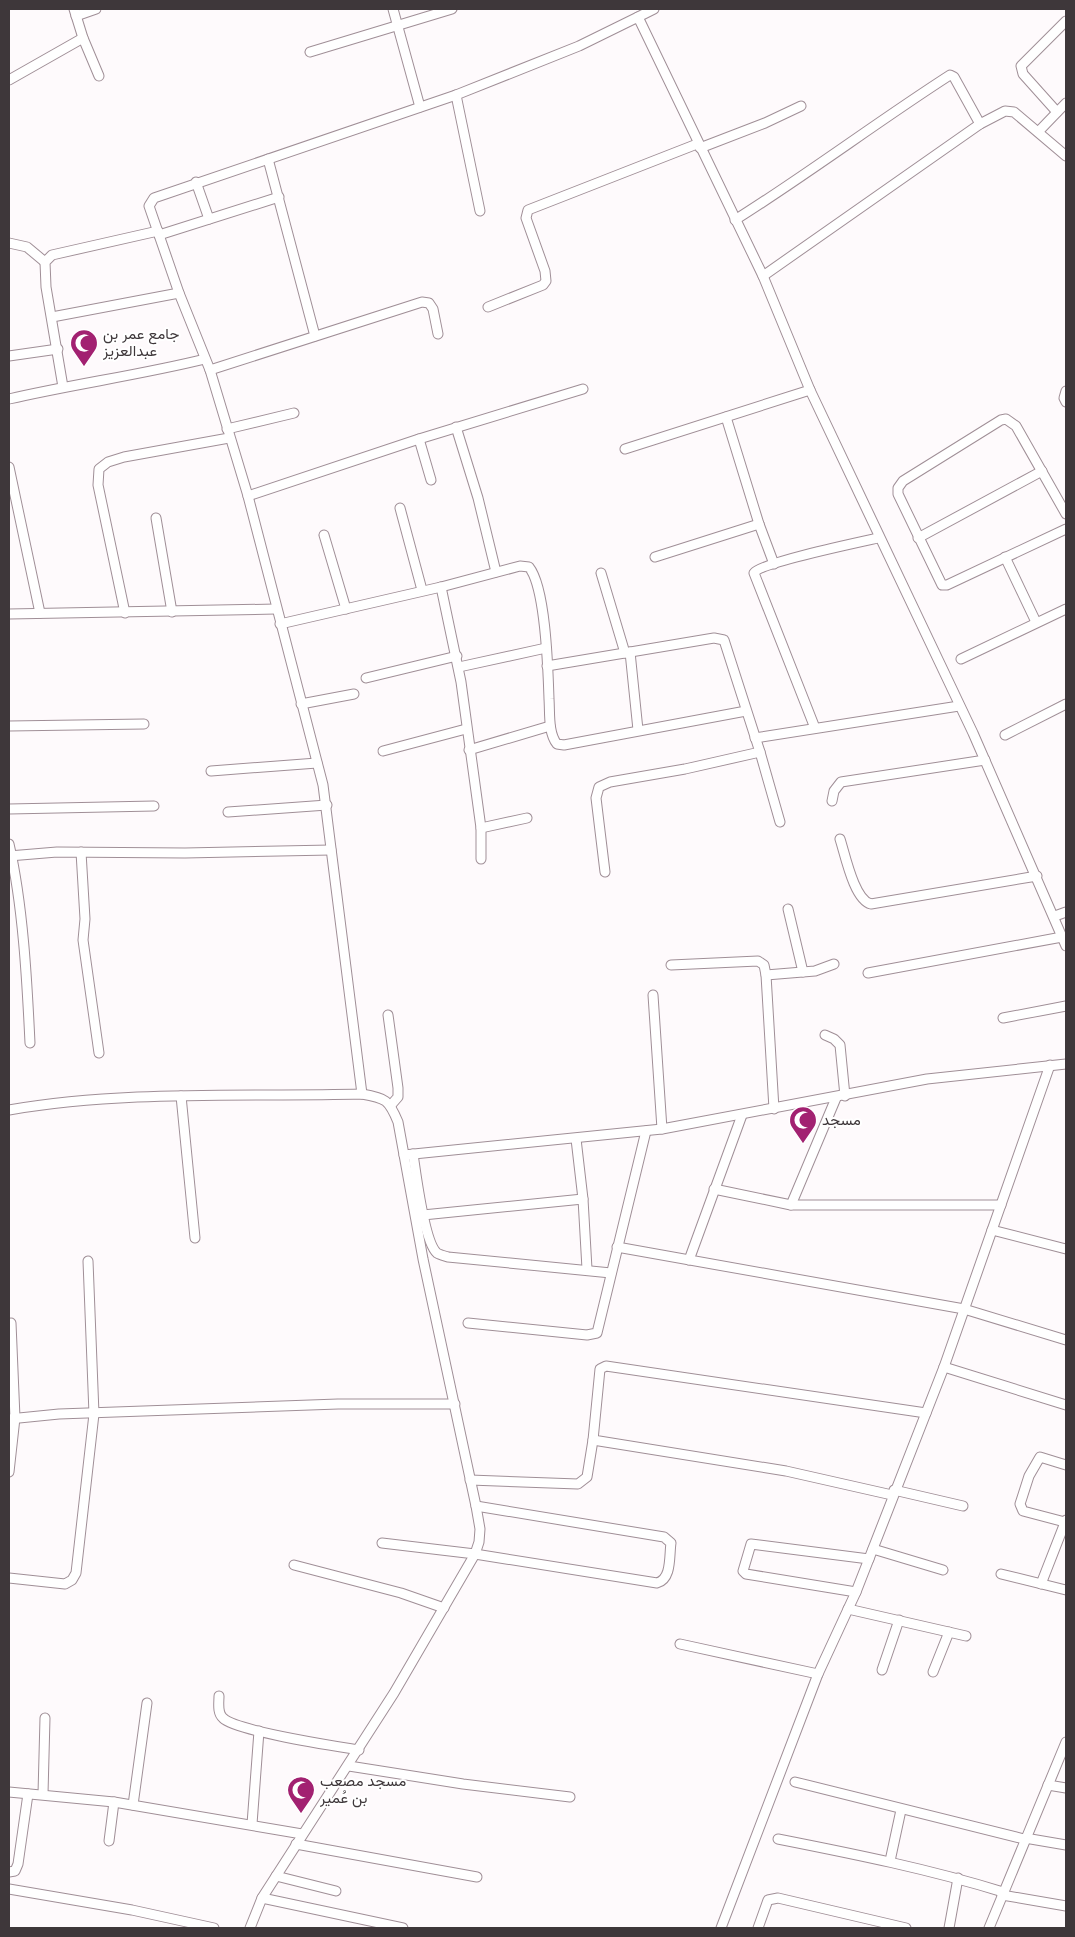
<svg xmlns="http://www.w3.org/2000/svg" width="1075" height="1937" font-family="'Noto Sans',Vazirmatn,sans-serif">
<style>
.lines{fill:none;stroke-linecap:round;stroke-linejoin:round}
.street-casing{stroke:#a08f97;stroke-width:11}
.street{stroke:#fff;stroke-width:9}
.labels{text-anchor:middle;stroke-width:4;stroke-linejoin:round;paint-order:stroke}
.poi-label{font-size:15px;fill:#3e373a;stroke:#fff;text-anchor:start}
</style>
<rect width="100%" height="100%" fill="#fefafc"/>
<g class="lines">
<!-- street casing -->
<g class="street-casing">
<g id="street">
<polyline points="74,9 83,38 99,76"/>
<polyline points="393,9 420,107"/>
<polyline points="76,16 96,9"/>
<polyline points="638,17 654,9"/>
<polyline points="310,52 452,9"/>
<polyline points="9,80 83,38"/>
<polyline points="456,95 480,211"/>
<polyline points="1057,112 1023,74 1021,66 1066,21"/>
<polyline points="1039,131 1066,103"/>
<polyline points="700,148 765,123 801,106"/>
<polyline points="268,159 315,336"/>
<polyline points="196,182 209,219"/>
<path d="M735,220C808,174 877,122 950,75L954,77L980,124"/>
<polyline points="159,235 279,197"/>
<polyline points="9,243 27,247 45,262"/>
<polyline points="763,276 980,124 1005,111 1014,112 1066,156"/>
<polyline points="488,307 543,285 546,281 545,271 526,218 528,210 697,144"/>
<polyline points="52,317 179,293"/>
<polyline points="9,356 58,349"/>
<polyline points="210,370 422,302 429,303 433,309 438,334"/>
<polyline points="63,387 46,287 45,262 52,255 158,231"/>
<polyline points="1066,391 1064,398 1066,402"/>
<path d="M9,399C74,384 140,375 205,359"/>
<polyline points="726,417 759,524 774,564"/>
<polyline points="456,427 478,498 496,572"/>
<polyline points="227,429 294,413"/>
<polyline points="419,439 431,480"/>
<polyline points="625,449 810,390"/>
<polyline points="9,467 40,613"/>
<polyline points="248,496 419,439 583,389"/>
<polyline points="400,508 422,590"/>
<polyline points="1066,514 1016,426 1006,419 1001,420 903,481 898,488 898,494 942,585 947,585 1066,529"/>
<polyline points="156,518 172,612"/>
<polyline points="324,535 346,609"/>
<polyline points="918,538 1042,471"/>
<polyline points="655,557 759,524"/>
<polyline points="1005,557 1036,622"/>
<polyline points="601,573 625,653"/>
<polyline points="441,587 461,682 481,828 481,859"/>
<polyline points="125,613 98,485 99,469 108,462 124,457 229,438"/>
<polyline points="9,614 276,609"/>
<path d="M280,624L441,587L520,566L529,567C546,588 548,670 549,699C550,713 548,733 557,744L564,745L746,711"/>
<polyline points="630,652 638,730"/>
<polyline points="961,659 1066,609"/>
<polyline points="547,666 714,638 724,640 760,752 685,769 610,782 599,787 596,798 605,872"/>
<polyline points="459,667 546,648"/>
<polyline points="366,678 457,656"/>
<polyline points="301,704 354,694"/>
<polyline points="9,726 144,724"/>
<path d="M815,728L754,573C760,563 860,542 878,538"/>
<polyline points="1005,735 1066,704"/>
<polyline points="755,738 959,706"/>
<polyline points="469,750 550,726"/>
<polyline points="383,751 466,729"/>
<polyline points="760,752 780,822"/>
<polyline points="211,771 317,763"/>
<polyline points="832,801 834,791 841,782 985,760"/>
<polyline points="9,809 154,806"/>
<polyline points="228,812 327,805"/>
<polyline points="481,828 527,818"/>
<path d="M840,839C845,854 854,900 871,904L1037,876"/>
<path d="M9,844C23,905 27,980 30,1043"/>
<polyline points="81,852 85,919 83,940 99,1053"/>
<polyline points="9,856 57,852 185,853 331,850"/>
<polyline points="788,909 803,972"/>
<polyline points="1055,916 1066,912"/>
<polyline points="671,965 758,961 764,965 766,975 774,1109"/>
<polyline points="868,973 1062,937"/>
<polyline points="766,975 815,971 834,964"/>
<polyline points="653,995 662,1129"/>
<polyline points="388,1015 398,1088 398,1097 391,1105"/>
<polyline points="1003,1018 1066,1006"/>
<polyline points="825,1035 834,1039 840,1045 845,1096"/>
<polyline points="362,1094 323,785 248,496 210,370 179,293 149,206 154,198 456,95 579,46 638,17 763,276 810,390 973,733 1066,946"/>
<polyline points="181,1096 195,1238"/>
<path d="M9,1110C126,1090 244,1097 362,1094C386,1098 389,1100 398,1122L423,1259L476,1506L480,1529L479,1542L475,1554L394,1693L262,1898L250,1928"/>
<polyline points="576,1139 583,1199 587,1269"/>
<path d="M413,1154C416,1173 424,1242 437,1253C440,1255 445,1256 448,1257L611,1273"/>
<polyline points="404,1155 662,1129 927,1079 1066,1064"/>
<polyline points="714,1189 791,1205 1001,1205"/>
<polyline points="791,1205 836,1098"/>
<polyline points="423,1215 583,1199"/>
<polyline points="992,1230 1066,1249"/>
<polyline points="617,1247 964,1309 1066,1340"/>
<polyline points="689,1260 742,1115"/>
<polyline points="468,1323 587,1335 597,1333 646,1131"/>
<polyline points="944,1367 1066,1405"/>
<polyline points="9,1419 59,1414 338,1404 455,1404"/>
<polyline points="9,1472 15,1418 11,1323"/>
<polyline points="470,1480 578,1484 587,1477 593,1440"/>
<polyline points="894,1490 963,1506"/>
<polyline points="892,1495 786,1471 593,1440 600,1369 606,1366 926,1413"/>
<polyline points="1065,1522 1023,1511 1020,1504 1029,1476 1040,1457 1066,1465"/>
<path d="M382,1543L475,1554L657,1583C672,1579 669,1556 671,1543L664,1537L476,1506"/>
<polyline points="873,1549 943,1570"/>
<polyline points="294,1565 401,1593 444,1608"/>
<polyline points="1001,1574 1066,1590"/>
<polyline points="9,1578 65,1584 72,1580 76,1573 94,1414 88,1261"/>
<polyline points="1041,1584 1066,1520"/>
<polyline points="856,1592 746,1574 743,1571 751,1544 869,1559"/>
<polyline points="848,1609 966,1636"/>
<polyline points="680,1644 818,1674"/>
<polyline points="882,1670 899,1620"/>
<polyline points="933,1672 949,1632"/>
<path d="M219,1696C219,1703 217,1713 223,1718C236,1731 335,1746 359,1750"/>
<polyline points="349,1766 463,1784 570,1797"/>
<polyline points="795,1782 1024,1839"/>
<polyline points="1048,1785 1066,1788"/>
<polyline points="9,1792 114,1802 302,1834"/>
<polyline points="43,1794 45,1718"/>
<polyline points="133,1805 147,1703"/>
<polyline points="252,1824 259,1731"/>
<polyline points="1025,1838 1066,1845"/>
<path d="M778,1839C854,1854 929,1869 1003,1892"/>
<polyline points="109,1841 114,1802"/>
<polyline points="296,1844 477,1877"/>
<polyline points="890,1861 901,1810"/>
<polyline points="9,1872 15,1871 18,1864 28,1794"/>
<polyline points="276,1876 336,1891"/>
<polyline points="9,1889 132,1910 214,1928"/>
<polyline points="1002,1895 1066,1906"/>
<polyline points="262,1898 403,1928"/>
<polyline points="721,1928 818,1674 856,1592 944,1367 1050,1065"/>
<polyline points="758,1928 768,1900 778,1898 906,1928"/>
<polyline points="949,1928 958,1878"/>
<polyline points="989,1928 1066,1742"/>
</g>
</g>
<!-- street -->
<use href="#street" class="street"/>
</g>
<!-- icons -->
<defs>
<g id="mosque-pin" transform="scale(1.4375)"><path d="M0 17L-7.5 6A9.5 9.5 0 1 1 7.5 6Z" fill="#a22171" stroke="#fff"/><path d="M3.5-4.9A6 6 0 1 0 3.5 4.9A5 5 0 1 1 3.5-4.9Z" fill="#fff"/></g>
</defs>
<g fill-rule="evenodd">
<use href="#mosque-pin" x="84" y="343"/>
<use href="#mosque-pin" x="803" y="1120"/>
<use href="#mosque-pin" x="301" y="1790"/>
</g>
<g class="labels">
<!-- poi labels -->
<g class="poi-label">
<text x="103" y="339">جامع عمر بن<tspan x="103" dy="17">عبدالعزيز</tspan></text>
<text x="822" y="1125">مسجد</text>
<text x="320" y="1786">مسجد مصعب<tspan x="320" dy="17">بن عُمير</tspan></text>
</g>
</g>
<!-- border -->
<rect width="1075" height="1937" fill="none" stroke="#3e373a" stroke-width="20"/>
</svg>
